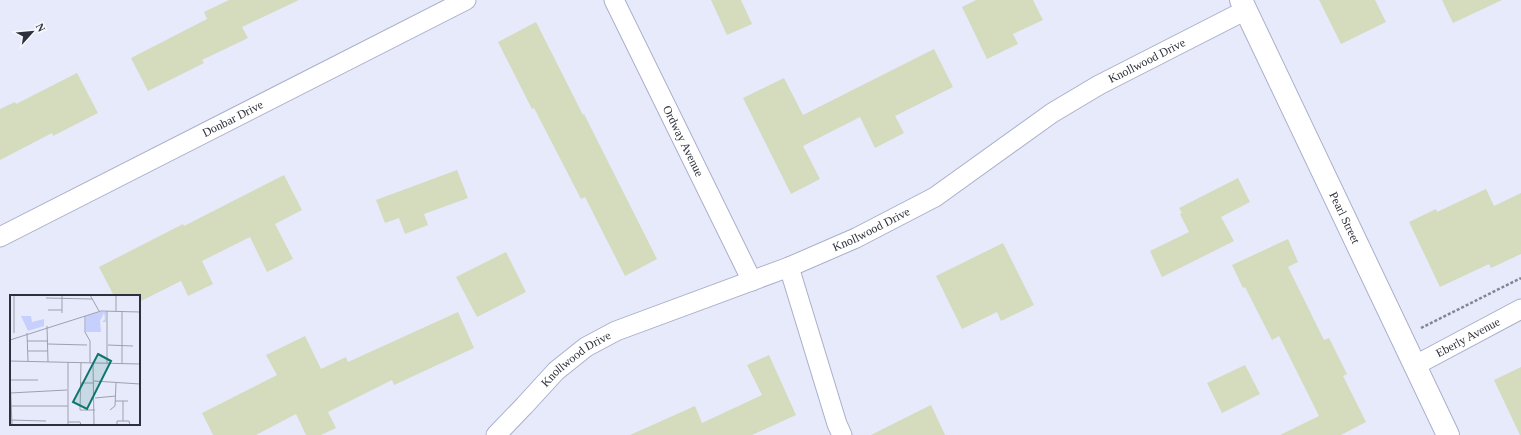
<svg xmlns="http://www.w3.org/2000/svg" width="1521" height="435" font-family="'Times New Roman',serif">
<style>
.building{fill:#d5dbbd}
.lines{fill:none;stroke-linecap:round;stroke-linejoin:round}
.street-casing{stroke:#aaafca;stroke-width:21}
.secondary-casing{stroke:#aaafca;stroke-width:24}
.path{stroke:#828593;stroke-width:2.5;stroke-dasharray:3 2;stroke-linecap:butt}
.street{stroke:#fff;stroke-width:19}
.secondary{stroke:#fff;stroke-width:22}
.labels{text-anchor:middle;stroke-width:3;stroke-linejoin:round;paint-order:stroke}
.street-label{font-size:12px;fill:#2e303b;stroke:#f7f8fe}
.inset-road{fill:none;stroke:#9da0ae;stroke-width:1}
.view{fill:#0f766e;fill-opacity:0.15;stroke:#0f766e;stroke-width:2}
.inset-edge{fill:none;stroke:#2e303b;stroke-width:2}
</style>
<rect width="100%" height="100%" fill="#e7eafb"/>
<!-- building -->
<g class="building">
<polygon points="229,0 299,0 242,27 248,38 202,60 204,63 148,91 131,58 207,19 204,12"/>
<polygon points="711,0 741,0 752,24 727,35"/>
<polygon points="976,0 1033,0 1043,20 1013,34 1018,44 987,59 962,7"/>
<polygon points="1319,0 1375,0 1386,22 1341,44"/>
<polygon points="1442,0 1502,0 1453,23"/>
<polygon points="536,22 583,115 584,114 657,259 625,276 585,197 581,199 534,108 532,109 498,42"/>
<polygon points="934,49 953,87 895,116 904,133 875,148 860,117 803,146 820,179 791,194 743,98 784,78 803,115"/>
<polygon points="77,73 98,113 53,136 52,133 0,160 0,109 15,102 16,104"/>
<polygon points="457,170 468,198 424,214 428,225 405,234 399,218 385,223 376,200"/>
<polygon points="284,175 302,210 275,224 293,259 267,272 250,237 202,261 213,284 188,296 181,281 139,302 139,296 114,296 99,267 183,224 184,226"/>
<polygon points="1238,178 1250,202 1221,217 1234,241 1162,277 1150,251 1189,232 1180,214 1182,213 1179,208"/>
<polygon points="1486,189 1494,206 1521,193 1521,254 1491,268 1489,264 1440,287 1409,222 1436,209 1437,212"/>
<polygon points="1288,239 1298,262 1288,267 1324,340 1329,338 1347,374 1343,376 1366,422 1341,435 1280,435 1319,416 1279,336 1272,340 1245,287 1243,288 1232,265"/>
<polygon points="1003,243 1034,305 1001,321 997,312 962,329 936,276"/>
<polygon points="506,252 526,292 477,317 456,277"/>
<polygon points="458,312 474,348 394,385 392,380 328,412 336,428 321,435 306,435 296,414 256,435 213,435 202,413 277,375 266,355 305,336 321,369 346,357 348,362"/>
<polygon points="769,355 796,415 752,435 630,435 695,406 702,423 762,395 747,365"/>
<polygon points="1245,365 1260,394 1222,413 1207,383"/>
<polygon points="1521,367 1521,435 1520,435 1494,380"/>
<polygon points="931,405 945,435 871,435"/>
</g>
<g class="lines">
<!-- street casing -->
<g class="street-casing">
<g id="street">
<path id="s1" d="M614,0L752,281"/>
<path id="s2" d="M0,237L466,0"/>
<polyline points="789,267 837,424 842,435"/>
<path id="s3" d="M1414,366L1521,309"/>
<path id="s4" d="M496,435L524,406L556,371L586,347L616,331L789,267L856,238L935,197L1052,113L1099,85L1246,10"/>
</g>
</g>
<!-- secondary casing -->
<g class="secondary-casing">
<g id="secondary">
<path id="s5" d="M1241,0L1448,435"/>
</g>
</g>
<!-- path -->
<polyline class="path" points="1421,328 1521,278"/>
<!-- street -->
<use href="#street" class="street"/>
<!-- secondary -->
<use href="#secondary" class="secondary"/>
</g>
<g class="labels">
<!-- street labels -->
<g class="street-label">
<text dy="4" stroke="none"><textPath href="#s4" startOffset="759">Knollwood Drive</textPath></text>
<text dy="4" stroke="none"><textPath href="#s2" startOffset="261">Donbar Drive</textPath></text>
<text dy="4" stroke="none"><textPath href="#s1" startOffset="157">Ordway Avenue</textPath></text>
<text dy="4" stroke="none"><textPath href="#s5" startOffset="241">Pearl Street</textPath></text>
<text dy="4" stroke="none"><textPath href="#s4" startOffset="435">Knollwood Drive</textPath></text>
<text dy="4" stroke="none"><textPath href="#s3" startOffset="61">Eberly Avenue</textPath></text>
<text dy="4" stroke="none"><textPath href="#s4" startOffset="111">Knollwood Drive</textPath></text>
</g>
</g>
<!-- overview -->
<g transform="translate(10 295)">
<rect width="130" height="130" fill="#e7eafb"/>
<path d="M89,17H96V27H92L95,24L94,18L90,26L91,37H76V21ZM11,21H21L22,27L34,24V31L18,36Z" fill="#c7d0fd"/>
<path class="inset-road" d="M52,0V18M80,0L89,16M36,3L82,4M38,15H52M97,16V68M106,16V0M112,16V69M75,21V37L80,46V68M37,31L38,67M4,38V0M17,38L18,66M0,45L91,16L130,17M17,46H38M38,49L77,50M98,50L123,51M18,56H38M0,66L130,69M71,67L70,115H85M83,68L84,130M0,80L2,130M0,85H28M84,86L130,89M70,88H84M0,98L57,95M85,103L106,101M105,106H118M0,111H58M100,115L105,111L106,88M0,125L36,126M113,126V106M58,127H70L71,130M58,130V67M107,130V126H119L120,130"/>
<path class="view" d="M88,59L101,66L77,114L63,107Z"/>
<rect width="130" height="130" class="inset-edge"/>
</g>
<!-- north arrow -->
<g transform="translate(32 32) rotate(63)" stroke="#f7f8fe" stroke-width="3" paint-order="stroke">
<path d="M0-3L7 15L0 10L-7 15Z" fill="#2e303b"/>
<text y="-6" font-size="11" font-weight="bold" text-anchor="middle" fill="#2e303b">N</text>
</g>
</svg>
